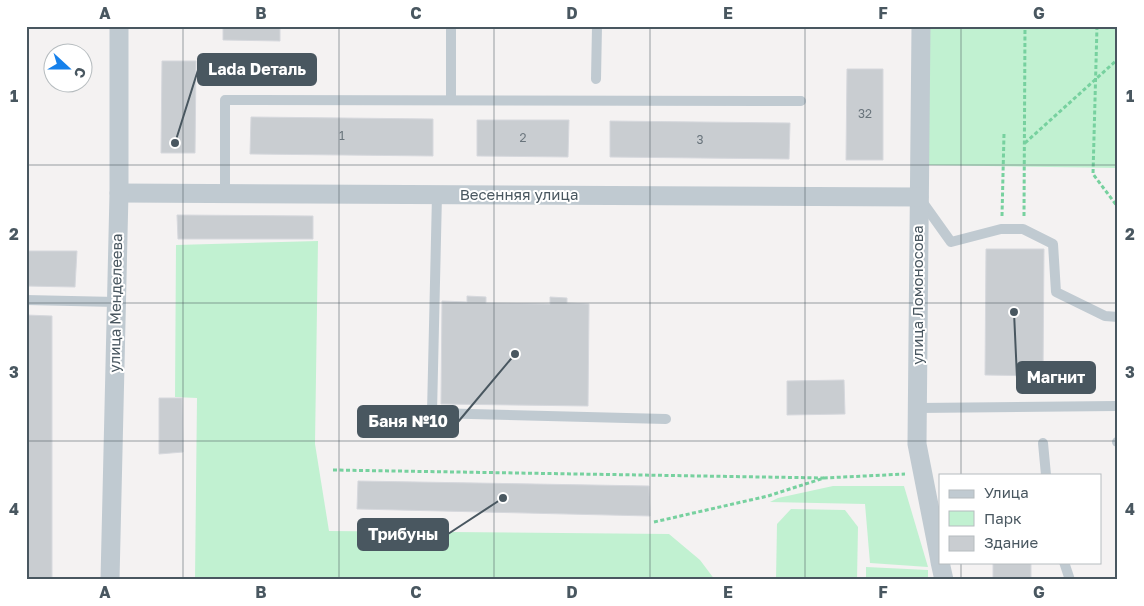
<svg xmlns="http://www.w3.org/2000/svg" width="1144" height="606" font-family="'Golos Text',sans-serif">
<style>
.green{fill:#c1f1d1}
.building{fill:#c9cdd1;stroke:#d6d8dd}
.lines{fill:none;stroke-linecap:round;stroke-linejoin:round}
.path{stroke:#77d19f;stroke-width:3;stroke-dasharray:4 2.5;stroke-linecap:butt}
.service{stroke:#c0cad1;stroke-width:10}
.minor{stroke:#c0cad1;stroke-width:19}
.grid{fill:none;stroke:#495760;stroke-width:1;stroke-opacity:0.55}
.labels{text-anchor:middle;stroke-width:4;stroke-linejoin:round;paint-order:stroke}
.number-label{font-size:12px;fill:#69747c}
.street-label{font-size:15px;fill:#495760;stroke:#fff}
.leader{fill:none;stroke:#495760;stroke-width:2}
.callout-dot{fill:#495760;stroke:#fff;stroke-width:2}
.callout{fill:#495760;stroke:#495760;stroke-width:2}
.callout-label{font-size:16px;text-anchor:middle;font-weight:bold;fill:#fff}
.neatline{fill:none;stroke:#495760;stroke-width:2}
.grid-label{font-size:16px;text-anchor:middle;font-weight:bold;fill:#495760}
</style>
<rect width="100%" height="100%" fill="#f4f2f2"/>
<!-- green -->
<g class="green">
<polygon points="928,26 1118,26 1118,168 927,165"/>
<polygon points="318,241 315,444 329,531 669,534 700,560 715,580 195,580 197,398 175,397 176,245"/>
<polygon points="833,486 904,486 928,567 870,563 865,504 770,502 778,498"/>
<polygon points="791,509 845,510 858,527 857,580 776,580 777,524"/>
<polygon points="866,567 928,570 928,580 866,580"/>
</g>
<!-- building -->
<g class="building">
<polygon points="223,26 280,26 280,41 223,40"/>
<polygon points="162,61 196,61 195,153 161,153"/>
<polygon points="847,69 883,69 883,160 846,160"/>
<polygon points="251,117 433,119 433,156 250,154"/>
<polygon points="477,120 569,120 568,157 477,156"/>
<polygon points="610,121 790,123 789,159 610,157"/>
<polygon points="177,215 313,216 313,239 178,239"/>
<polygon points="986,249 1044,249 1043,376 985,375"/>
<polygon points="26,251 77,251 75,287 26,286"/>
<polygon points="467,296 486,297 486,303 550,304 550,297 567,298 567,303 589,304 588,406 441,404 442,301 467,302"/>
<polygon points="26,315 52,316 52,580 26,580"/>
<polygon points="844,380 845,414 787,415 787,381"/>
<polygon points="159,398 182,398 183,452 159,454"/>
<polygon points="358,481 649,486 650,516 357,509"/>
<rect x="993" y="562" width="38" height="18"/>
</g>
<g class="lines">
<!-- path -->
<g class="path">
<polyline points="1097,26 1093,174 1117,206"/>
<polyline points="1025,143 1118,59"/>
<polyline points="1002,216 1004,134"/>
<polyline points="1024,216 1025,26"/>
<polyline points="333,470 824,478"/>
<polyline points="654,522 768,496 824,478 905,474"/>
</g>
<!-- service -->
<g class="service">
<polyline points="596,79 597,26"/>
<polyline points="451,100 451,26"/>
<polyline points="225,194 225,100 801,101"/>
<polyline points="437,195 432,413 666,419"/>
<polyline points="921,200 951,242 1001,229 1023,229 1053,244 1056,292 1105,316 1118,317"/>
<polyline points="26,300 116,302"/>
<polyline points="918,408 1116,406"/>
<polyline points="1117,442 1118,442"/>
<polyline points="1043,443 1046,475"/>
<polyline points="1064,562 1070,580"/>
</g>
<!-- minor -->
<g class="minor">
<polyline points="921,26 917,444 940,561"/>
<polyline points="119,193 919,197"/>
<polyline points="940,562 944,580"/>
<polyline points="110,580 119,193 119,26"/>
</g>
</g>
<!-- grid -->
<path class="grid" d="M183,26V580M339,26V580M494,26V580M650,26V580M805,26V580M961,26V475M26,165H1118M26,303H1118M26,441H1118M961,562V580"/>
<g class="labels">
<!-- number labels -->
<g class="number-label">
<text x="865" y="118">32</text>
<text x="342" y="140">1</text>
<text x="523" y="142">2</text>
<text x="700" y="144">3</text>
</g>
<!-- street labels -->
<g class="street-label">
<text x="519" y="200">Весенняя улица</text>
<text transform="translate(918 295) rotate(-90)" y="5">улица Ломоносова</text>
<text transform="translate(116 303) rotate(-89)" y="5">улица Менделеева</text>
</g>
</g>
<!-- callouts -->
<path class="leader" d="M175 143L198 70M1014 312L1017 378M515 354L458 422M503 498L448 534"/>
<g class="callout-dot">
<circle cx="175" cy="143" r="5"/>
<circle cx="1014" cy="312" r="5"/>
<circle cx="515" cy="354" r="5"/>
<circle cx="503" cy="498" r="5"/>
</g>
<g class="callout">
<rect x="198" y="54" width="118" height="31" rx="5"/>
<rect x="1017" y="362" width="78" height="31" rx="5"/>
<rect x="358" y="406" width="100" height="31" rx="5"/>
<rect x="358" y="519" width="90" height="31" rx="5"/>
</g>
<g class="callout-label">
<text x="257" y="75">Lada Dеталь</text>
<text x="1056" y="383">Магнит</text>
<text x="408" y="427">Баня №10</text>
<text x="403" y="540">Трибуны</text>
</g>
<!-- border -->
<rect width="1144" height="606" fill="none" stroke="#ffffff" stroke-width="55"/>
<!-- legend -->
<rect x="939" y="474" width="162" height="90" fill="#ffffff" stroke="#b6bcbf"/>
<rect x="949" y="490" width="25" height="8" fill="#c0cad1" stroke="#b6bcbf"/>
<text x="984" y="498" font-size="15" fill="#495760">Улица</text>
<rect x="949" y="511" width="25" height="15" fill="#c1f1d1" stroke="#b6bcbf"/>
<text x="984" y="524" font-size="15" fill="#495760">Парк</text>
<rect x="949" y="536" width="25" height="15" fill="#c9cdd1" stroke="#b6bcbf"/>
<text x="984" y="548" font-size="15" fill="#495760">Здание</text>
<!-- north arrow -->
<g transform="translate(68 68) rotate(111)"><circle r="24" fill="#ffffff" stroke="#b6bcbf"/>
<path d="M0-4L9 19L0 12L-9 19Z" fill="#1580eb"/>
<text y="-8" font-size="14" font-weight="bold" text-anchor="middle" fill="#495760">С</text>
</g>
<rect x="28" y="28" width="1088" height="550" class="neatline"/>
<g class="grid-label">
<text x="105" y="19">A</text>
<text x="261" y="19">B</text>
<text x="416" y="19">C</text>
<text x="572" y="19">D</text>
<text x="728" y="19">E</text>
<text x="883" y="19">F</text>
<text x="1039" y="19">G</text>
<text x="14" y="102">1</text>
<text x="1130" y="102">1</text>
<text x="14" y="240">2</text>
<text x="1130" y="240">2</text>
<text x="14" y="378">3</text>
<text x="1130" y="378">3</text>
<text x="14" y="515">4</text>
<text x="1130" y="515">4</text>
<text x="105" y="598">A</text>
<text x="261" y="598">B</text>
<text x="416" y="598">C</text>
<text x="572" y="598">D</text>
<text x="728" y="598">E</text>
<text x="883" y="598">F</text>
<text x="1039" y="598">G</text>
</g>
</svg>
